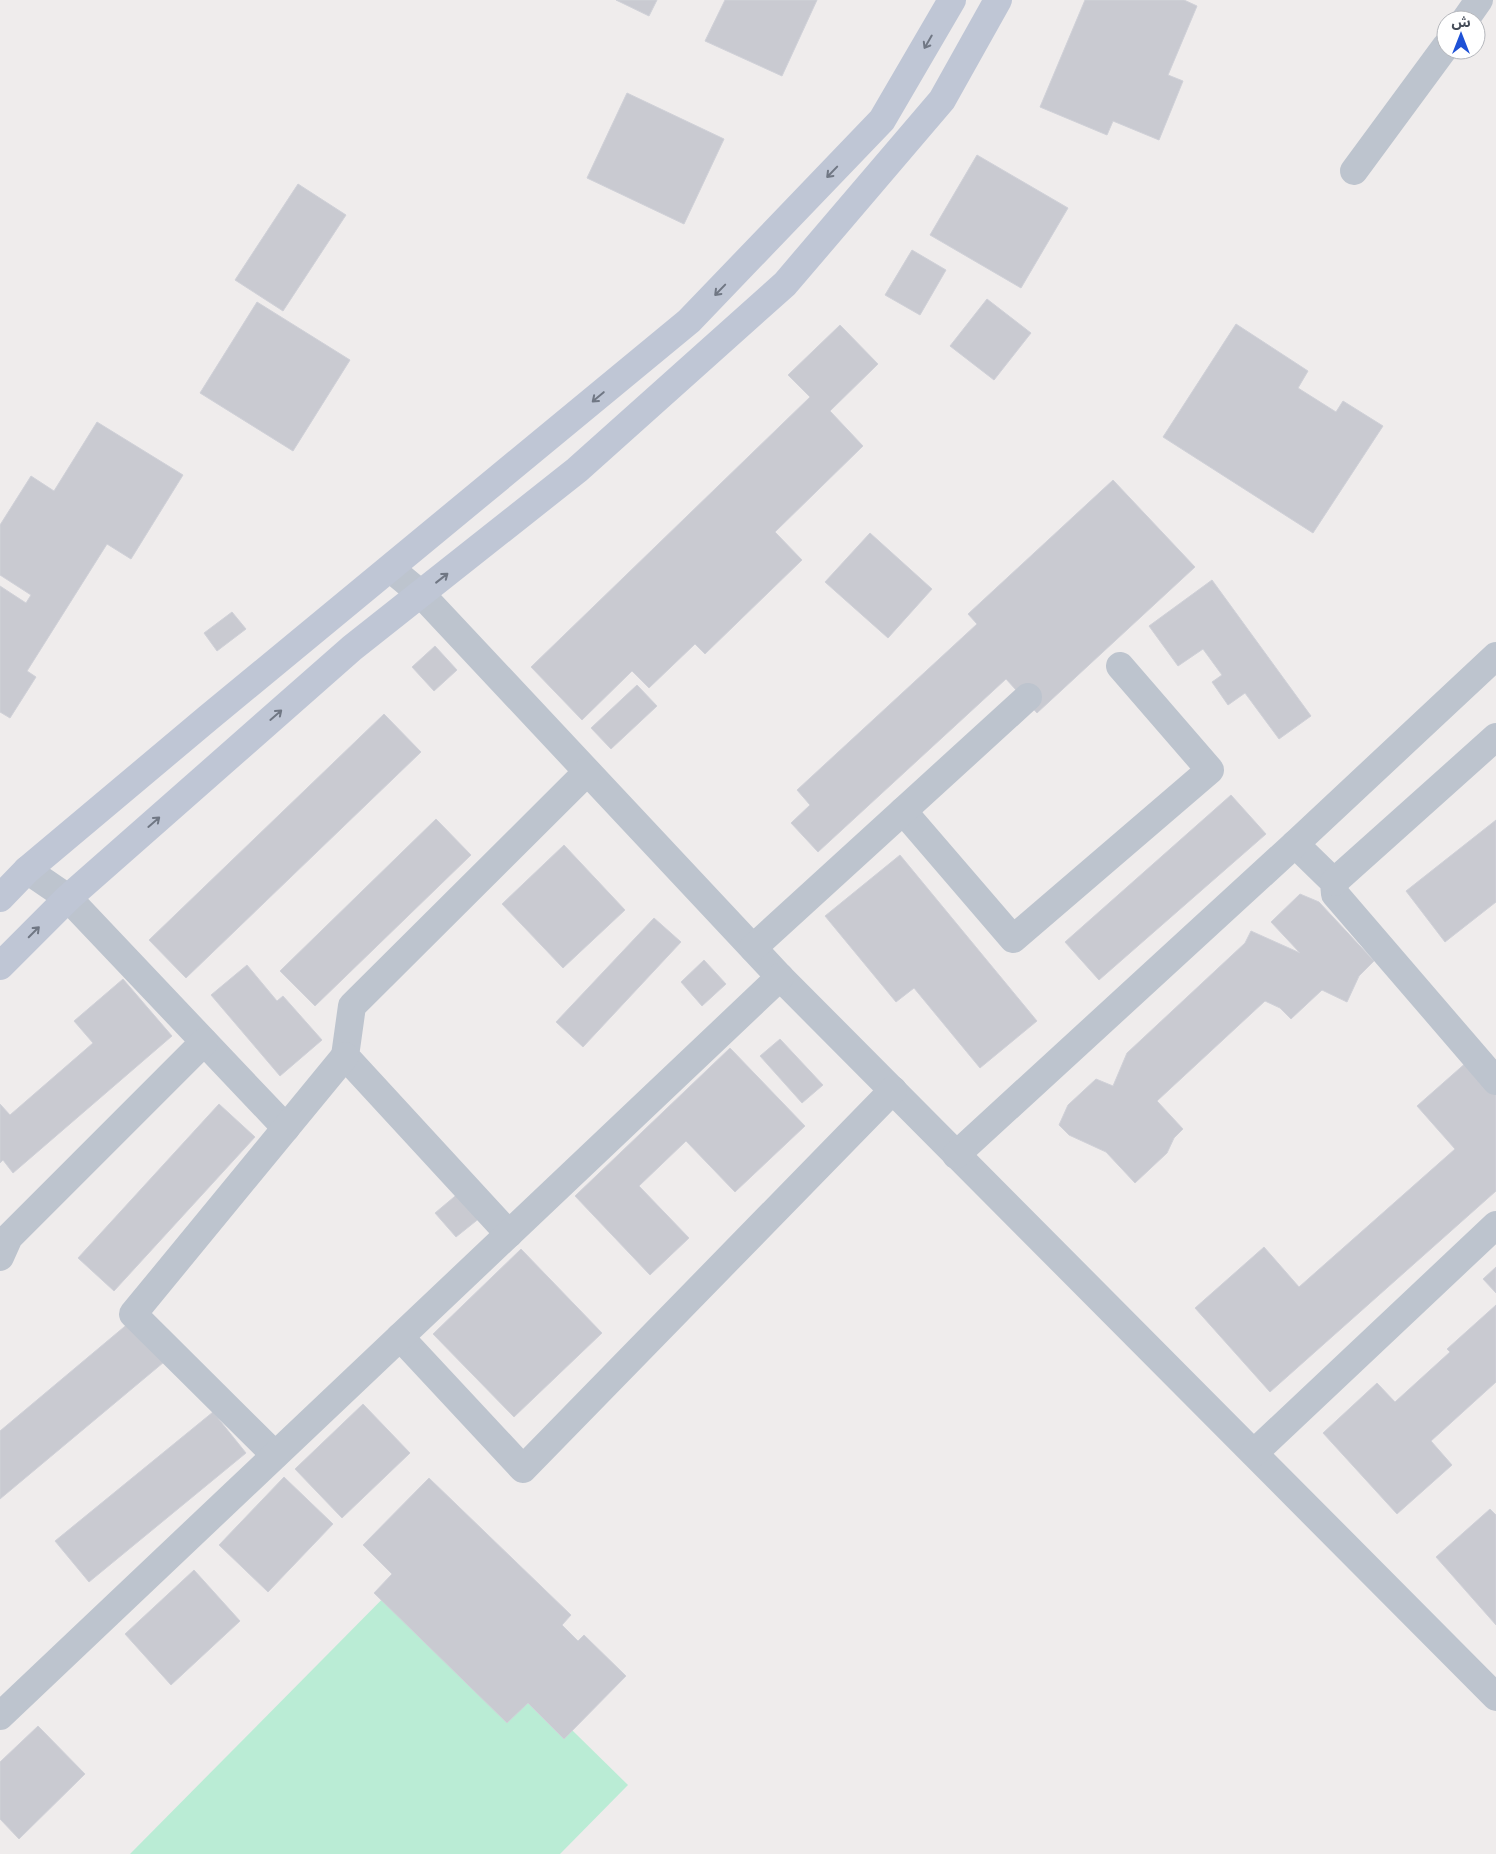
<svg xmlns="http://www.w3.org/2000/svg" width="1496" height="1854" font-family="'Nunito Sans','Noto Sans Arabic',sans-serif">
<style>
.green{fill:#baecd5}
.building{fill:#c9cad1;stroke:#d0d1d8}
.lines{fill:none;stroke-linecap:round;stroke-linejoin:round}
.minor{stroke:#bdc4ce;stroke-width:28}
.secondary{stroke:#bfc6d5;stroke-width:28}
.oneway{stroke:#707784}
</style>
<rect width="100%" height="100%" fill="#efecec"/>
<!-- green -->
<polygon class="green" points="410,1571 628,1785 560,1854 130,1854"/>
<!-- building -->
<g class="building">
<polygon points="616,0 657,0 649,16"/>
<polygon points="725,0 817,0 782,76 705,41"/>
<polygon points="1085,0 1184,0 1197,6 1168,75 1183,81 1159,140 1113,121 1107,135 1040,107"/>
<polygon points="627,93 724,139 684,224 587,178"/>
<polygon points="977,155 1068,208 1021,288 930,235"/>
<polygon points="298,184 346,215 283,311 235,280"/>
<polygon points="912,250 946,270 920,315 885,295"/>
<polygon points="987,299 1031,333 994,380 950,346"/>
<polygon points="257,302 350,360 293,451 200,393"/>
<polygon points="1236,324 1308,371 1298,388 1336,412 1343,401 1383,426 1313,533 1163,437"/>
<polygon points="840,325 878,364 830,411 863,446 775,532 802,560 705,654 695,644 649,688 632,671 582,720 531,667 810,397 788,375"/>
<polygon points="97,422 183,475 131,559 107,544 27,671 36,677 10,718 0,712 0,586 26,603 31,595 0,575 0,525 31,476 54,491"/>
<polygon points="1113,480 1195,567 1037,713 1006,679 818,852 791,823 810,805 797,790 977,624 968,614"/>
<polygon points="870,533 932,589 888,638 825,582"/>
<polygon points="1212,580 1311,716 1279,739 1245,693 1228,705 1212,682 1222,675 1203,649 1178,666 1149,626"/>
<polygon points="232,612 246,629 217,651 204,633"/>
<polygon points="435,646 457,670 434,691 412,667"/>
<polygon points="637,685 657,706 611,749 591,728"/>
<polygon points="384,714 421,752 186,978 149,940"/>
<polygon points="1231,795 1266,834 1099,980 1065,942"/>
<polygon points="436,819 471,855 315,1006 280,971"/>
<polygon points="1496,820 1496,902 1445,942 1406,891"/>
<polygon points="564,845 625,910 563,968 502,904"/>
<polygon points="900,855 1037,1021 980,1068 914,988 896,1002 825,916"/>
<polygon points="1300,894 1319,902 1374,961 1359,976 1347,1002 1322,990 1291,1019 1280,1008 1265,1001 1157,1101 1183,1129 1174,1138 1167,1153 1135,1183 1106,1152 1069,1135 1059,1125 1068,1105 1096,1079 1113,1086 1127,1053 1245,943 1251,931 1300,953 1271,922"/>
<polygon points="654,918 681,942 583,1047 556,1022"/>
<polygon points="704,960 726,984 702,1006 681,982"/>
<polygon points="247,965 277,1001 283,996 322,1040 280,1076 211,995"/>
<polygon points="123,979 172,1036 13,1173 3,1160 0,1163 0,1104 10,1115 93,1043 74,1021"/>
<polygon points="780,1039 823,1085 802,1103 760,1056"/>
<polygon points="730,1048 805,1126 735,1192 686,1141 639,1186 689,1238 650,1275 575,1196"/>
<polygon points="1468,1061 1496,1093 1496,1191 1270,1392 1195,1308 1264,1247 1299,1287 1455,1149 1417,1106"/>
<polygon points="219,1104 255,1137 114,1291 78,1258"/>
<polygon points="460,1192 481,1217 456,1237 435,1213"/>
<polygon points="521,1249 602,1333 514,1417 433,1334"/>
<polygon points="1496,1267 1496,1293 1483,1279"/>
<polygon points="1496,1305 1496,1382 1431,1441 1452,1465 1397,1514 1323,1433 1377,1383 1395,1402 1450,1352 1447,1349"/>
<polygon points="130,1322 164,1362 0,1499 0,1431"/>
<polygon points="363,1404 410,1453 342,1518 295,1469"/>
<polygon points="213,1412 246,1453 89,1582 55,1541"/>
<polygon points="284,1477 333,1524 268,1592 219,1545"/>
<polygon points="429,1478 571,1615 562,1625 578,1641 584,1635 626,1676 564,1739 528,1703 507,1723 374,1593 392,1574 363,1545"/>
<polygon points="1490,1509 1496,1515 1496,1625 1436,1557"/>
<polygon points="194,1570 240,1621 171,1685 125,1634"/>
<polygon points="38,1726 85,1774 19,1839 0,1819 0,1762"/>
</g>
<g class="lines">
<!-- minor -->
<g class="minor">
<polyline points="1465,20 1479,0"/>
<polyline points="1354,171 1446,46"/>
<polyline points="391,569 421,594 780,977 1496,1697"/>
<polyline points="903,811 1013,939 1210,770 1120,666"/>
<polyline points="1295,844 1334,882 1335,894 1496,1081"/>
<polyline points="27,870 68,898 286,1128"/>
<polyline points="1334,882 1496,737"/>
<polyline points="753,948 1028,697"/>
<polyline points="956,1155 1295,844 1496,656"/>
<polyline points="509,1234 345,1056 352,1006 587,772"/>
<polyline points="0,1257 9,1237 204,1042"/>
<polyline points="400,1337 523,1469 893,1090"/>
<polyline points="1254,1453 1496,1225"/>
<polyline points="275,1455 133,1314 345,1056"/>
<polyline points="0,1716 780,977"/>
</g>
<!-- secondary -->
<g class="secondary">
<polyline points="0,898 27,870 208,718 689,321 882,120 952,0"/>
<polyline points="0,966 68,898 352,648 577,470 785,284 942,100 998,0"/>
</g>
</g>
<!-- one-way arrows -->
<defs><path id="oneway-shaft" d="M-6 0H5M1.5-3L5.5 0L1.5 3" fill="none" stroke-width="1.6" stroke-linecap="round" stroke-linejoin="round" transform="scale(1.25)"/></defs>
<g class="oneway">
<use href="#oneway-shaft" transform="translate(928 42) rotate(120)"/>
<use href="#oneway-shaft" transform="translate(832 172) rotate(134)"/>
<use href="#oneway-shaft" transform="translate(720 290) rotate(134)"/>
<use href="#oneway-shaft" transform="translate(598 397) rotate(140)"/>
<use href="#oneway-shaft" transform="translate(442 578) rotate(-38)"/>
<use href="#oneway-shaft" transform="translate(276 715) rotate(-41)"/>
<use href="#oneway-shaft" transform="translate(154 822) rotate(-41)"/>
<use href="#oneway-shaft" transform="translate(34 932) rotate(-45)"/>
</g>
<!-- north arrow -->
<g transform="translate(1461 35)"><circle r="24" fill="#ffffff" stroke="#b5b7bc"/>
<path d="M0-4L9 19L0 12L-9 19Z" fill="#1e51d6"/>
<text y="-8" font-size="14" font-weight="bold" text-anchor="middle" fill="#454c58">ش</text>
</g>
</svg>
